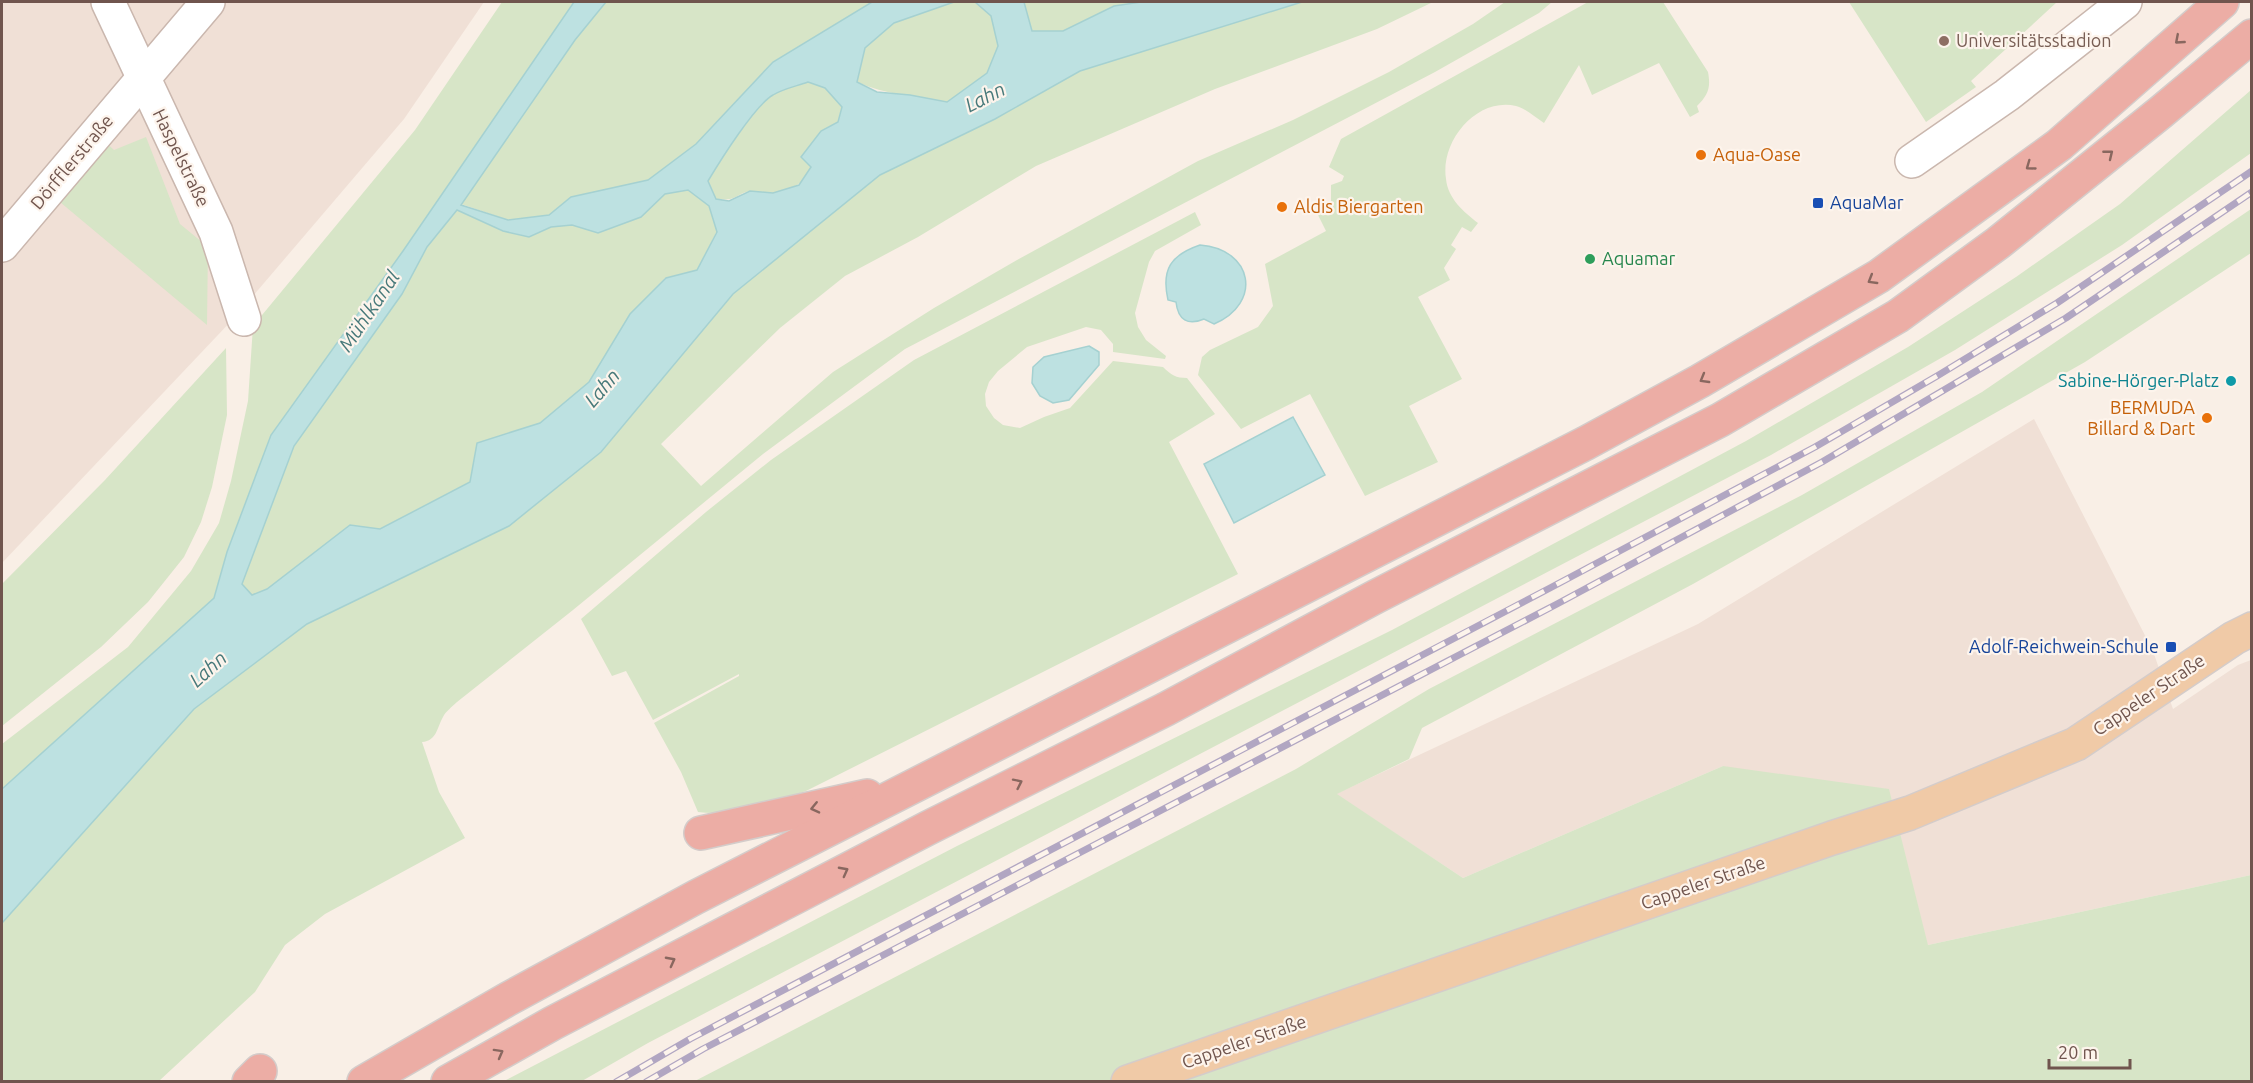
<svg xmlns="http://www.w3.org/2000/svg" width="2253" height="1083" font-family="Ubuntu,sans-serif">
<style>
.residential{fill:#f0e0d6}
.green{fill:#d7e5c7}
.water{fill:#bde1e1;stroke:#a5d1d1;stroke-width:1.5;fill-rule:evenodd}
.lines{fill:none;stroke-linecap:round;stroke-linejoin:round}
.minor-casing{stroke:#cab7ae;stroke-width:36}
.major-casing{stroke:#d4ccca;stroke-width:36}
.highway-casing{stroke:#d4ccca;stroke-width:36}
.minor{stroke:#fff;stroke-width:33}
.major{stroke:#f0caa7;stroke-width:33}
.highway{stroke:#ecada5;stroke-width:33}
.rail-casing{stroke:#b1a6c2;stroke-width:7}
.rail{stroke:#fdf4ec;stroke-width:4.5;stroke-dasharray:14;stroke-linecap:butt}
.oneway{stroke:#89675f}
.education-dot{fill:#8d6e63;stroke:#fdf4ec;stroke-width:2}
.food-dot{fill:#e8710a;stroke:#fdf4ec;stroke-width:2}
.transit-dot{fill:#1a4fb4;stroke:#fdf4ec;stroke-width:2}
.leisure-dot{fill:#2e9e5b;stroke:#fdf4ec;stroke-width:2}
.culture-dot{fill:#0f9aa8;stroke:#fdf4ec;stroke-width:2}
.labels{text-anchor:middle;stroke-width:4.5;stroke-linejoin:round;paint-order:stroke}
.education-label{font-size:18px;fill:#785e54;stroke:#fdf4ec;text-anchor:start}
.food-label{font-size:18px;fill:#c56008;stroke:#fdf4ec;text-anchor:start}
.street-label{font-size:18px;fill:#70554e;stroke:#fdf4ec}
.transit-label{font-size:18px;fill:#164399;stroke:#fdf4ec;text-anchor:start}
.leisure-label{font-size:18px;fill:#27864d;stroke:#fdf4ec;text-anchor:start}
.culture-label{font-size:18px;fill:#0d838f;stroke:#fdf4ec;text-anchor:end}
.water-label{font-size:20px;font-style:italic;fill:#47797a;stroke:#fdf4ec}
</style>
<rect width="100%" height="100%" fill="#f9efe6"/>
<!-- residential -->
<g class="residential">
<polygon points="2,2 484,2 404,119 235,317 2,563"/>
<polygon points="2034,419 2153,651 2173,709 2238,665 2251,660 2251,875 1928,945 1723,766 1463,878 1336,794 1698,624"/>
</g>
<!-- green -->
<g class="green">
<polygon points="502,2 574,2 403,251 227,552 214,598 2,789 2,744 128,647 191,571 219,523 231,481 248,401 253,326 415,130"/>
<polygon points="606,2 872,2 773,62 696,144 648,180 571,197 549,215 508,220 461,204 575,40"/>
<path d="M954,2H975L991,16L998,46L987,73L948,103C917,96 885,95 857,82L865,48L894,23Z"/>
<polygon points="1024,2 1141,2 1114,6 1063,31 1032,31"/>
<path d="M1302,2H1433L1377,29L1215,89L1036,166L918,237L845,276L780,328L661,444L701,486L833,372L934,308L1017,260L1198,161L1293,120L1389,72L1473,24L1505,2H1552L1539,13L1435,72L905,349L763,454L573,610L457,702C452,707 446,711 443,717C437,727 437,741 422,742L439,792L465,838L325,914L285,945L255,992L159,1081L2,1082V923L194,709L307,624L509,526L601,452L733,294L880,175L995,119L1080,71Z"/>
<path d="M1588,2H1663L1708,72C1711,88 1708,95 1697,106L1699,112L1690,117L1659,63L1592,95L1579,65L1544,123C1536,118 1525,108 1516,106C1476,97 1440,142 1446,179C1448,199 1464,212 1478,223L1471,232L1462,227L1451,245L1456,249L1444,268L1450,280L1418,297L1462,379L1409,406L1438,462L1365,496L1310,394L1241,429L1198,375L1202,357L1210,350L1258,327L1273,306L1265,264L1326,231L1316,211L1331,203V185L1342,181L1344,176L1329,167L1341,139Z"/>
<polygon points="1849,2 2057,2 1971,81 1976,87 1926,122"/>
<path d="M808,82L825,88L842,106L838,122L821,131C813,163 812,187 775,193C767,194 759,191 751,191C736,193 737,202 716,199L708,181C720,161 755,106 772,95C782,89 797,86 808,82Z"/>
<polygon points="2251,90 2251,153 2122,245 1955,350 1771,455 648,1043 582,1081 504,1081 957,846 1392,630 1746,441 1908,347 2016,277 2120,204"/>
<polygon points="146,137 180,224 208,247 207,325 54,197 102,139 114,150"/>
<polygon points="688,190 709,206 717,231 697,270 665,278 630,315 589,382 540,424 477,443 470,482 380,529 350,526 267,589 252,595 241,584 294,446 402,294 427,247 457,210 503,231 529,237 551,227 572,224 598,233 641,217 665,194"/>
<polygon points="2251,209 2251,253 2085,362 1693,584 1422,728 1409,759 1337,794 1463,878 1723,766 1889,789 1928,945 2251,875 2251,1081 693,1082 1296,769 1429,689 1802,495 1982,392"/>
<path d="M1195,212L1201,225L1155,251L1149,262L1135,313L1138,327L1146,340L1166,356L1165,359L1113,352V344L1101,330L1086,327L1027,347L998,371L989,382L985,394L986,406L994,418L1003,425L1020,428L1044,417L1070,408L1113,361L1163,367C1171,375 1176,378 1187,378L1215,414L1169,442L1238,574L806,791C771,802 735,817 698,812L681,772L654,723L739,676V674L653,720L626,671L612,676L581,619L706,512L771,460L914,360Z"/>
<polygon points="226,348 227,415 212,487 201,522 184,557 148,602 101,647 2,726 2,584 105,480"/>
</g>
<!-- water -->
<g class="water">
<path d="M574,2H606L575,40L461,205L508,220L549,215L571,197L648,180L696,144L773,62L872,2H954L894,23L865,48L857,82L877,92L910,95L947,102L987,73L998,46L991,16L975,2H1024L1032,31H1063L1114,6L1141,2H1302L1080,71L995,119L880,175L733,294L601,452L509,526L307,624L194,709L2,923V789L214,598L227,552L271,435L403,251ZM808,82L825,88L842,107L838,122L821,131L801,157L811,167L799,185L773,193L750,191L729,201L716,199L708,181C720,161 755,105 773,95C782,89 797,86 808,82ZM688,190L709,206L717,232L697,270L666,278L630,314L589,382L540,423L477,443L470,482L380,529L350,525L267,589L252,595L242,584L294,446L402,294L427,247L457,210L503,231L529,237L551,227L572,225L598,233L641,217L665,194Z"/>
<path d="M1200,245C1253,249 1263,303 1214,324L1204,319C1188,326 1178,320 1176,302L1168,300C1161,269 1171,255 1200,245Z"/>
<polygon points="1089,346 1099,352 1099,365 1069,400 1053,403 1040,396 1032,383 1033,367 1044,357"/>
<polygon points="1293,417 1325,475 1234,523 1204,464"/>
</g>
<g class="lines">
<!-- minor casing -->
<g class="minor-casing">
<g id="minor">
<polyline points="108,2 216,232 244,319"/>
<polyline points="1912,161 2007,95 2125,2"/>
<polyline points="2,245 208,2"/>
</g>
</g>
<!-- major casing -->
<g class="major-casing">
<polyline id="major" points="1128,1082 1832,838 1910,813 2076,744 2234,638 2252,629"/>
</g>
<!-- highway casing -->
<g class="highway-casing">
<g id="highway">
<polyline points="701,833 867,796"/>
<polyline points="249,1082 260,1071"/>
<polyline points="364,1082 508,999 696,897 1586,443 1700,381 1879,276 2059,145 2222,2"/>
<polyline points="448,1082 553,1023 928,828 1166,709 1375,597 1720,420 1898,316 1998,243 2161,112 2252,36"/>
</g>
</g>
<!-- minor -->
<use href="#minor" class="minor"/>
<!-- major -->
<use href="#major" class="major"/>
<!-- highway -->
<use href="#highway" class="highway"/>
<!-- rail casing -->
<g class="rail-casing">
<g id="rail">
<polyline points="616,1082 690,1039 1550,588 1815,447 1937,376 2057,303 2252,171"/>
<polyline points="646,1082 703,1049 1557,604 1822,462 2066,318 2252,192"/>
</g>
</g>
<!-- rail -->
<use href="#rail" class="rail"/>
</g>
<!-- one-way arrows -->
<defs><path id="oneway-chevron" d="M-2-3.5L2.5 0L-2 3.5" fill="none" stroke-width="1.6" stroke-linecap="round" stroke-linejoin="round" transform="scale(1.5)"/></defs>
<g class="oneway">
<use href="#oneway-chevron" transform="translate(2179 40) rotate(139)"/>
<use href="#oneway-chevron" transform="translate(2109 154) rotate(-39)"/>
<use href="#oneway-chevron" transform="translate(2030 166) rotate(144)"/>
<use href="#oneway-chevron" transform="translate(1872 280) rotate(149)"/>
<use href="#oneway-chevron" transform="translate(1704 379) rotate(150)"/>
<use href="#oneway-chevron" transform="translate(1018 783) rotate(-26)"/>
<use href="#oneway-chevron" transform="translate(815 808) rotate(167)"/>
<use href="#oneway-chevron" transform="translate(844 871) rotate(-28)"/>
<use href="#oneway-chevron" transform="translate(671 961) rotate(-28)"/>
<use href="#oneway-chevron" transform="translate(499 1053) rotate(-29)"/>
</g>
<!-- markers -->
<circle class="education-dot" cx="1944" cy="41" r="6"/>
<g class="food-dot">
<circle cx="1701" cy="155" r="6"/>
<circle cx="1282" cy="207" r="6"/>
<circle cx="2207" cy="418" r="6"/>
</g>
<g class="transit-dot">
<rect x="1812" y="197" width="12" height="12" rx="3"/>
<rect x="2165" y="641" width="12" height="12" rx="3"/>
</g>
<circle class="leisure-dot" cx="1590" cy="259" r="6"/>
<circle class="culture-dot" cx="2231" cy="381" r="6"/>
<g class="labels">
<!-- education labels -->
<g class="education-label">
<text x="1956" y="47">Universitätsstadion</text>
</g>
<!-- food labels -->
<g class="food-label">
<text x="1713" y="161">Aqua-Oase</text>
<text x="1294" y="213">Aldis Biergarten</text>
<text x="2195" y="414" text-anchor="end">BERMUDA<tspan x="2195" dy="21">Billard &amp; Dart</tspan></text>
</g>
<!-- street labels -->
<g class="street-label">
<text transform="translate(181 158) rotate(64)" y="6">Haspelstraße</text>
<text transform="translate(72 162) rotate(-50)" y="6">Dörfflerstraße</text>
<text transform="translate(2149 695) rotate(-34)" y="6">Cappeler Straße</text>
<text transform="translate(1703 883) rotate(-19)" y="6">Cappeler Straße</text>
<text transform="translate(1244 1042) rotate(-19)" y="6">Cappeler Straße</text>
</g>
<!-- transit labels -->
<g class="transit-label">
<text x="1830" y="209">AquaMar</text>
<text x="2159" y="653" text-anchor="end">Adolf-Reichwein-Schule</text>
</g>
<!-- leisure labels -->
<g class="leisure-label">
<text x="1602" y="265">Aquamar</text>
</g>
<!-- culture labels -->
<g class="culture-label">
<text x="2219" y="387">Sabine-Hörger-Platz</text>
</g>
<!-- water labels -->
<g class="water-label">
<text transform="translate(985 97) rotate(-27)" y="7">Lahn</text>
<text transform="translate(369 311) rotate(-56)" y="7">Mühlkanal</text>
<text transform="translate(602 388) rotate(-49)" y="7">Lahn</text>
<text transform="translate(208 669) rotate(-42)" y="7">Lahn</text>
</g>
</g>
<!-- border -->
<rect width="2253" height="1083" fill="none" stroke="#70554e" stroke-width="6"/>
<!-- scale -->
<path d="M2049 1059v9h81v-9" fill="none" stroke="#70554e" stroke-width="3"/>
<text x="2058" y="1059" font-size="18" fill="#70554e" stroke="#fdf4ec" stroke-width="4.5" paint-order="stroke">20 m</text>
</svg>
